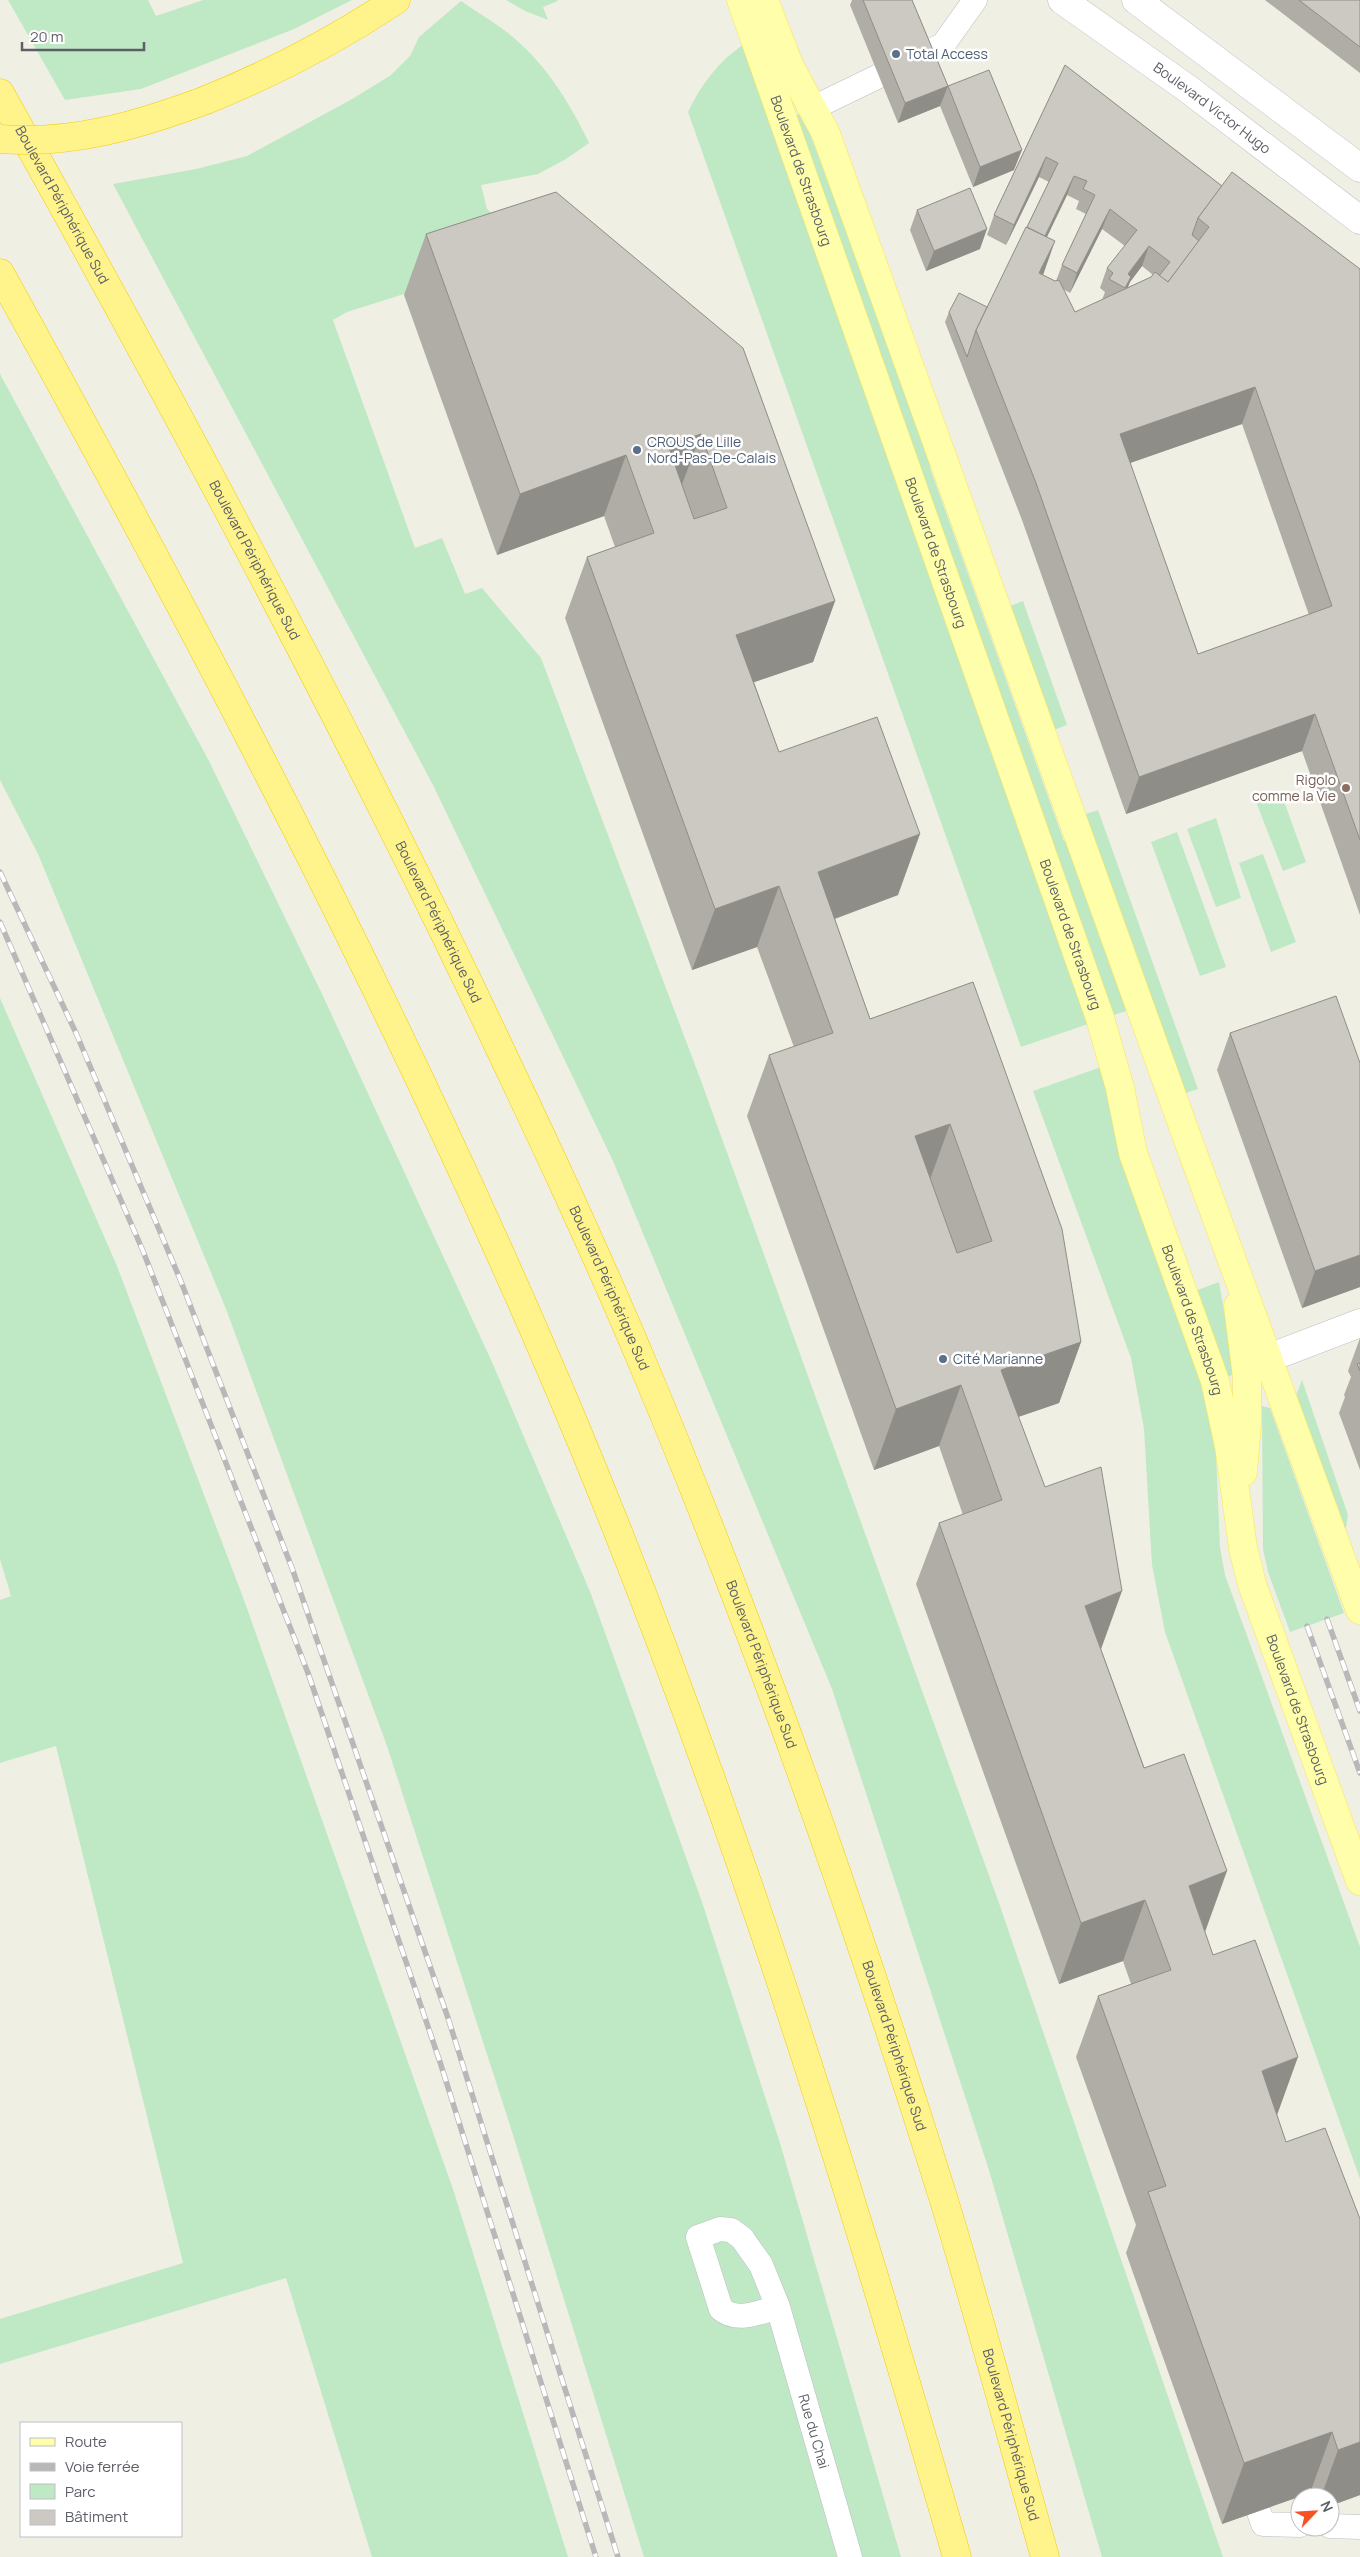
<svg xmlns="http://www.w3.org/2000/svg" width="1360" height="2557" font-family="Manrope,sans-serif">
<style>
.green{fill:#bfe9c5}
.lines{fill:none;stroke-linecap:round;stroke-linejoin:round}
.lane-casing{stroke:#bcbdc4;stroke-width:25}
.street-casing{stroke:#bcbdc4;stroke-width:29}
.secondary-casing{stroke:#bdbfc7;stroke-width:29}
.primary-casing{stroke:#fce551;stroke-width:29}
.highway-casing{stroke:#f4cc00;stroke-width:29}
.lane{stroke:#fff;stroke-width:24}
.street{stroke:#fff;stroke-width:28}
.secondary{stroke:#fff;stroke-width:28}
.primary{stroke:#fffeaa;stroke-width:28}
.highway{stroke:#fff38c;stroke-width:28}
.rail-casing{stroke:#b8b8b9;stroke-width:5.5}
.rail{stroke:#fff;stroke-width:4;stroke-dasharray:11;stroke-linecap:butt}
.highway-bridge-casing{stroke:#f4cc00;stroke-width:29;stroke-linecap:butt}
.highway-bridge{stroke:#fff38c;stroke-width:28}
.wall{fill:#afada6;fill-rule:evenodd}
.shaded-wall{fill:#8e8d87}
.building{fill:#cbc9c1;stroke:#8e8d87;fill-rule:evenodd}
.service-dot{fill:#5c6f8a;stroke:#fff;stroke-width:2}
.education-dot{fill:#8d6e63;stroke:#fff;stroke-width:2}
.labels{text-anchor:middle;stroke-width:5;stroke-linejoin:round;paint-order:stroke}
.service-label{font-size:14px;fill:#4e5e75;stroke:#fff;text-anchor:start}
.street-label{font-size:14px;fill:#5c5f66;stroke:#fff}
.education-label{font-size:14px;fill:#785e54;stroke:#fff;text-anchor:end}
</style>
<rect width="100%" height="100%" fill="#f0efe4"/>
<!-- green -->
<g class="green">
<polygon points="8,0 148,0 156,16 203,0 352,0 294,29 141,89 65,100"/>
<polygon points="506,0 557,0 558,1 543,7 548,20 525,11"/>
<path d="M461,1C478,13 498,24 514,38C547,66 571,105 589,143L566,159L538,174L481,185L487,209L534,253L347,312L333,320L415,548L442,538L465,594L482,588L541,658L700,1078L999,1903L1223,2557H1102L988,2167L832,1689L613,1161L433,785L113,184L196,169L247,156L354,98L391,75L410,56L419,37Z"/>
<path d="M744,44L1091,1023L1021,1047L688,112C701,84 719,61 744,44Z"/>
<polygon points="802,113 931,452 930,468 1064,841 1068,840 1129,1010 1114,1015 792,117"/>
<polygon points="0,374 209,761 323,996 492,1362 591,1594 701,1899 780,2143 901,2557 644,2557 508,2119 387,1746 226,1309 38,854 0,780"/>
<polygon points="1023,601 1067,725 1054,730 1010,606"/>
<polygon points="1281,793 1306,862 1283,871 1256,802"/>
<polygon points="1098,810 1198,1089 1183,1094 1083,815"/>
<polygon points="1216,818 1241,898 1216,907 1187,829"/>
<polygon points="1177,832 1226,967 1200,976 1151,842"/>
<polygon points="1263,854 1296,942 1271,952 1239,863"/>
<polygon points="0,998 117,1266 244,1600 453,2189 568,2557 372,2557 286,2278 0,2364 0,2319 183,2263 56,1746 0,1763 0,1600 11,1596 0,1559"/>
<polygon points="1101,1067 1114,1130 1199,1373 1216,1454 1220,1547 1225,1575 1360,1947 1360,2179 1165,1632 1152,1565 1144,1429 1131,1358 1033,1091"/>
<polygon points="1219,1282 1235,1374 1227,1377 1195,1291"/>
<polygon points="1302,1380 1348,1515 1344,1539 1294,1401"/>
<polygon points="1262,1406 1270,1408 1344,1613 1290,1632 1268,1572 1263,1549"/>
</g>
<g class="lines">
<!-- lane casing -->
<g class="lane-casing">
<g id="lane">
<polyline points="919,56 943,45 975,0"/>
<polyline points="813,108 879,76"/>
<path id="s1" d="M778,2307C759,2312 738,2323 721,2309L698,2237L720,2229L731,2230L742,2238L761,2265L778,2307L850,2557"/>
<polyline points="1248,2480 1263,2524 1300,2525"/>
<polyline points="1330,2526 1360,2527"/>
</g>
</g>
<!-- street casing -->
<g class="street-casing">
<polyline id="street" points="1269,1358 1360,1323"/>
</g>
<!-- secondary casing -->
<g class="secondary-casing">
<g id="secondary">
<path id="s2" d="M1062,0L1188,89L1360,220"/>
<polyline points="1136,0 1360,168"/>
</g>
</g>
<!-- primary casing -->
<g class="primary-casing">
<g id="primary">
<path id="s3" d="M741,0L1100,1018L1120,1088L1133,1153L1215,1381L1229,1446L1243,1548L1252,1584L1360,1881"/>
<polyline points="764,0 789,65 826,134 1184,1129 1360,1610"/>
<polyline points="1238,1306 1247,1377 1247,1424 1243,1472"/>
</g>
</g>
<!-- highway casing -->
<g class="highway-casing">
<g id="highway">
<path id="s4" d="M0,93C165,387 325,684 471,988C531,1114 591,1240 645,1369C758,1638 855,1915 942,2194C979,2314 1011,2436 1045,2557"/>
<path d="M206,100C273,73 336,40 396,0"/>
<path d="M0,273C203,640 400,1013 564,1400C723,1776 844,2165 957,2557"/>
</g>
</g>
<!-- lane -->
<use href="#lane" class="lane"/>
<!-- street -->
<use href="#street" class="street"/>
<!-- secondary -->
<use href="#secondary" class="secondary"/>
<!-- primary -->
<use href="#primary" class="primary"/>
<!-- highway -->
<use href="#highway" class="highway"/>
<!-- rail casing -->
<g class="rail-casing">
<g id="rail">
<polyline points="0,872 76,1033 180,1279 292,1568 448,2018 618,2557"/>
<polyline points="0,922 143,1251 308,1673 440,2062 596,2557"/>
<polyline points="1327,1619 1360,1711"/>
<polyline points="1307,1626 1360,1773"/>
</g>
</g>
<!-- rail -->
<use href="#rail" class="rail"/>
<!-- highway-bridge casing -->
<g class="highway-bridge-casing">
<path id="highway-bridge" d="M0,139C72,145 139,125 206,100"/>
</g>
<!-- highway-bridge -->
<use href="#highway-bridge" class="highway-bridge"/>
</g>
<!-- wall -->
<g class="wall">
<polygon points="852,0 912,0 948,86 1014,170 973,187 940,106 898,123 850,5"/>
<polygon points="1265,0 1360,0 1360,73"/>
<path d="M1065,65L1222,186L1360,269V915L1302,751L1126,814L1022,520L945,322L949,312L987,307L1049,182L1039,177L1006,245L987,235L994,215ZM1067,195L1079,201L1076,209L1086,214L1062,265L1056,281L1043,275L1047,237ZM1102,229L1125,246L1107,268L1100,288L1105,292L1102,300L1075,312L1063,289L1070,293ZM1142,266L1153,275L1151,277L1127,288L1130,282ZM1242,424L1309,615L1198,654L1130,463Z"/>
<polygon points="556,192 835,601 813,662 754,682 779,752 898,895 835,919 870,1019 973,982 1081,1342 1059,1403 1018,1417 1101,1649 1213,1955 1277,2115 1286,2142 1360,2219 1360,2495 1330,2506 1330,2497 1311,2497 1310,2493 1222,2524 1126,2253 1136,2225 1076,2057 1098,1996 1131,1984 1123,1961 1059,1984 916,1584 939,1523 963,1515 939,1446 874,1470 747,1116 769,1055 794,1047 757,947 692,970 565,618 587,557 615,547 604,516 497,555 404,295 426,234"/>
<polygon points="917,210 980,249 926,271 910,230"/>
<polygon points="1230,1033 1360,1287 1302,1308 1217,1070"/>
<polygon points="1360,1338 1360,1470 1339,1413 1345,1397 1344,1395 1351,1377 1348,1371"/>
</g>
<!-- shaded-wall -->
<g class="shaded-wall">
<polygon points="948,86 940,106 898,123 905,103"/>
<polygon points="1022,150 1014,170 973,187 980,167"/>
<polygon points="1046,157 1039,177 1006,245 1014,225"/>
<polygon points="1074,176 1067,195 1030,272 1037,253"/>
<polygon points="1110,209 1102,229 1070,293 1077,273"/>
<polygon points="987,229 980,249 926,271 934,251"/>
<polygon points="1055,241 1042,278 1039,273"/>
<polygon points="1149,246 1142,266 1130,282 1124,297 1118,308 1126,287 1128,274"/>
<polygon points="1255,387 1242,424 1107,471 1120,434"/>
<polygon points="701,434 678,495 668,445"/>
<polygon points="626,455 604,516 497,555 520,494"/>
<polygon points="835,601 813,662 714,696 736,635"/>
<polygon points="1315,714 1302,751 1126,814 1139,777"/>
<polygon points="920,834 898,895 796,933 818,872"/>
<polygon points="779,886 757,947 692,970 715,909"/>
<polygon points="950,1124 928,1185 915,1136"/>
<polygon points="1360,1255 1360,1287 1302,1308 1315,1271"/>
<polygon points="1081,1342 1059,1403 978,1431 1001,1370"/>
<polygon points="961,1385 939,1446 874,1470 896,1409"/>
<polygon points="1122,1591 1100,1652 1085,1606"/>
<polygon points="1227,1871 1205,1932 1189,1886"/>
<polygon points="1145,1900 1123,1961 1059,1984 1081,1923"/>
<polygon points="1298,2057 1276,2118 1262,2071"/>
<polygon points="1332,2432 1310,2493 1222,2524 1244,2463"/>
<polygon points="1360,2442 1360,2495 1330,2506 1330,2497 1321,2497 1338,2450"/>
</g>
<!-- building -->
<g class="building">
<polygon points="863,0 912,0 948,86 989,70 1022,150 980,167 948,86 905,103"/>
<polygon points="1299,0 1360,0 1360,47"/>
<polygon points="1065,65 1222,186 1198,218 1192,235 1199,241 1168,282 1159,276 1170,262 1149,246 1128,274 1131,277 1125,288 1109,279 1113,273 1107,268 1137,230 1110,209 1077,273 1062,265 1095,195 1083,189 1087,181 1074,176 1045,236 1027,227 1058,163 1046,157 1014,225 994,215"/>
<path d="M1232,172L1360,269V840L1315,714L1139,777L1036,483L976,330L1026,227L1055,241L1039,273L1055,281L1059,280L1075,312L1151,277L1155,272L1168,282L1209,227L1198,218ZM1255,387L1332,606L1198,654L1120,434Z"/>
<polygon points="970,188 987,229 934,251 917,210"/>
<path d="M556,192L743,348L835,601L736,635L779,752L877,717L920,834L818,872L870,1019L973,982L1062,1229L1081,1342L1001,1370L1045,1487L1101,1467L1122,1591L1085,1606L1144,1768L1184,1754L1227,1871L1189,1886L1213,1955L1255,1940L1298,2057L1262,2071L1286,2142L1325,2128L1360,2219V2442L1338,2450L1332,2432L1244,2463L1148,2192L1166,2186L1098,1996L1171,1970L1145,1900L1081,1923L939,1523L1002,1500L961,1385L896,1409L769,1055L833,1033L779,886L715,909L587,557L654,533L626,455L520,494L426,234ZM701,434L727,508L694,519L668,445ZM950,1124L992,1241L957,1253L915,1136Z"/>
<polygon points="959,293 987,307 976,330 967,357 949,312"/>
<polygon points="1336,996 1360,1063 1360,1255 1315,1271 1230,1033"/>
<polygon points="1360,1363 1360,1371 1357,1364"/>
</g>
<!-- markers -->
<g class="service-dot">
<circle cx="896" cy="54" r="5"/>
<circle cx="637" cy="450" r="5"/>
<circle cx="943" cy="1359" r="5"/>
</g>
<circle class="education-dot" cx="1346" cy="788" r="5"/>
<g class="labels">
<!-- service labels -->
<g class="service-label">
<text x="906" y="59">Total Access</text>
<text x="647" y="447">CROUS de Lille<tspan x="647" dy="16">Nord-Pas-De-Calais</tspan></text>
<text x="953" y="1364">Cité Marianne</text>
</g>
<!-- street labels -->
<g class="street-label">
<text dy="5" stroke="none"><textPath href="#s2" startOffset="185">Boulevard Victor Hugo</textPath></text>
<text dy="5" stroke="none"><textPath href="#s3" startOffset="181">Boulevard de Strasbourg</textPath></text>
<text dy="5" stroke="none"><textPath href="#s4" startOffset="128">Boulevard Périphérique Sud</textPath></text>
<text dy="5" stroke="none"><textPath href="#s3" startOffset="586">Boulevard de Strasbourg</textPath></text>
<text dy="5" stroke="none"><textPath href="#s4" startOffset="532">Boulevard Périphérique Sud</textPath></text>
<text dy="5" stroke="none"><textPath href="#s4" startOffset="938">Boulevard Périphérique Sud</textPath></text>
<text dy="5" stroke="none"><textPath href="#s3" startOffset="991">Boulevard de Strasbourg</textPath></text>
<text dy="5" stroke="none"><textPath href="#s4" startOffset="1342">Boulevard Périphérique Sud</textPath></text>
<text dy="5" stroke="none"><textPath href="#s3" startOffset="1396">Boulevard de Strasbourg</textPath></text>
<text dy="5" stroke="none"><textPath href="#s4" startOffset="1748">Boulevard Périphérique Sud</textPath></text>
<text dy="5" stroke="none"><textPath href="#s3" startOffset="1801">Boulevard de Strasbourg</textPath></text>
<text dy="5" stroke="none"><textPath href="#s4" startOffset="2152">Boulevard Périphérique Sud</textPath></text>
<text dy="5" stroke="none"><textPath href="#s1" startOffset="391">Rue du Chai</textPath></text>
<text dy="5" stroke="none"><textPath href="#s4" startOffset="2558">Boulevard Périphérique Sud</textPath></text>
</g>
<!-- education labels -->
<g class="education-label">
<text x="1336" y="785">Rigolo<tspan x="1336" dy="16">comme la Vie</tspan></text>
</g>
</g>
<!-- legend -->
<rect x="20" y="2422" width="162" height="115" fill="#ffffff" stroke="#bebfc2"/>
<rect x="30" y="2438" width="25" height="8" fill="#fffeaa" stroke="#bebfc2"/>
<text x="65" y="2447" font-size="15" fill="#5c5f66">Route</text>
<rect x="30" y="2463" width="25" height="8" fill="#b8b8b9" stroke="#bebfc2"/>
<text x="65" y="2472" font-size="15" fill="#5c5f66">Voie ferrée</text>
<rect x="30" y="2484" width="25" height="15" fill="#bfe9c5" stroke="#bebfc2"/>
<text x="65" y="2497" font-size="15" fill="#5c5f66">Parc</text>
<rect x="30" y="2510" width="25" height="15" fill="#cbc9c1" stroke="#bebfc2"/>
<text x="65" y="2522" font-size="15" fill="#5c5f66">Bâtiment</text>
<!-- north arrow -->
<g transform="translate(1315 2512) rotate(65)"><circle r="24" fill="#ffffff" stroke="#bebfc2"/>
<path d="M0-4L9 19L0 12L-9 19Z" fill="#f65324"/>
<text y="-8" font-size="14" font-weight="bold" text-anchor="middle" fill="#5c5f66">N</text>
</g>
<!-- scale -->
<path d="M22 42v8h122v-8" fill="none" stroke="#5c5f66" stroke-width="2.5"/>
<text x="30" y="42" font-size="15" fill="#5c5f66" stroke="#ffffff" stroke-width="4" paint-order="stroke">20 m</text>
</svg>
